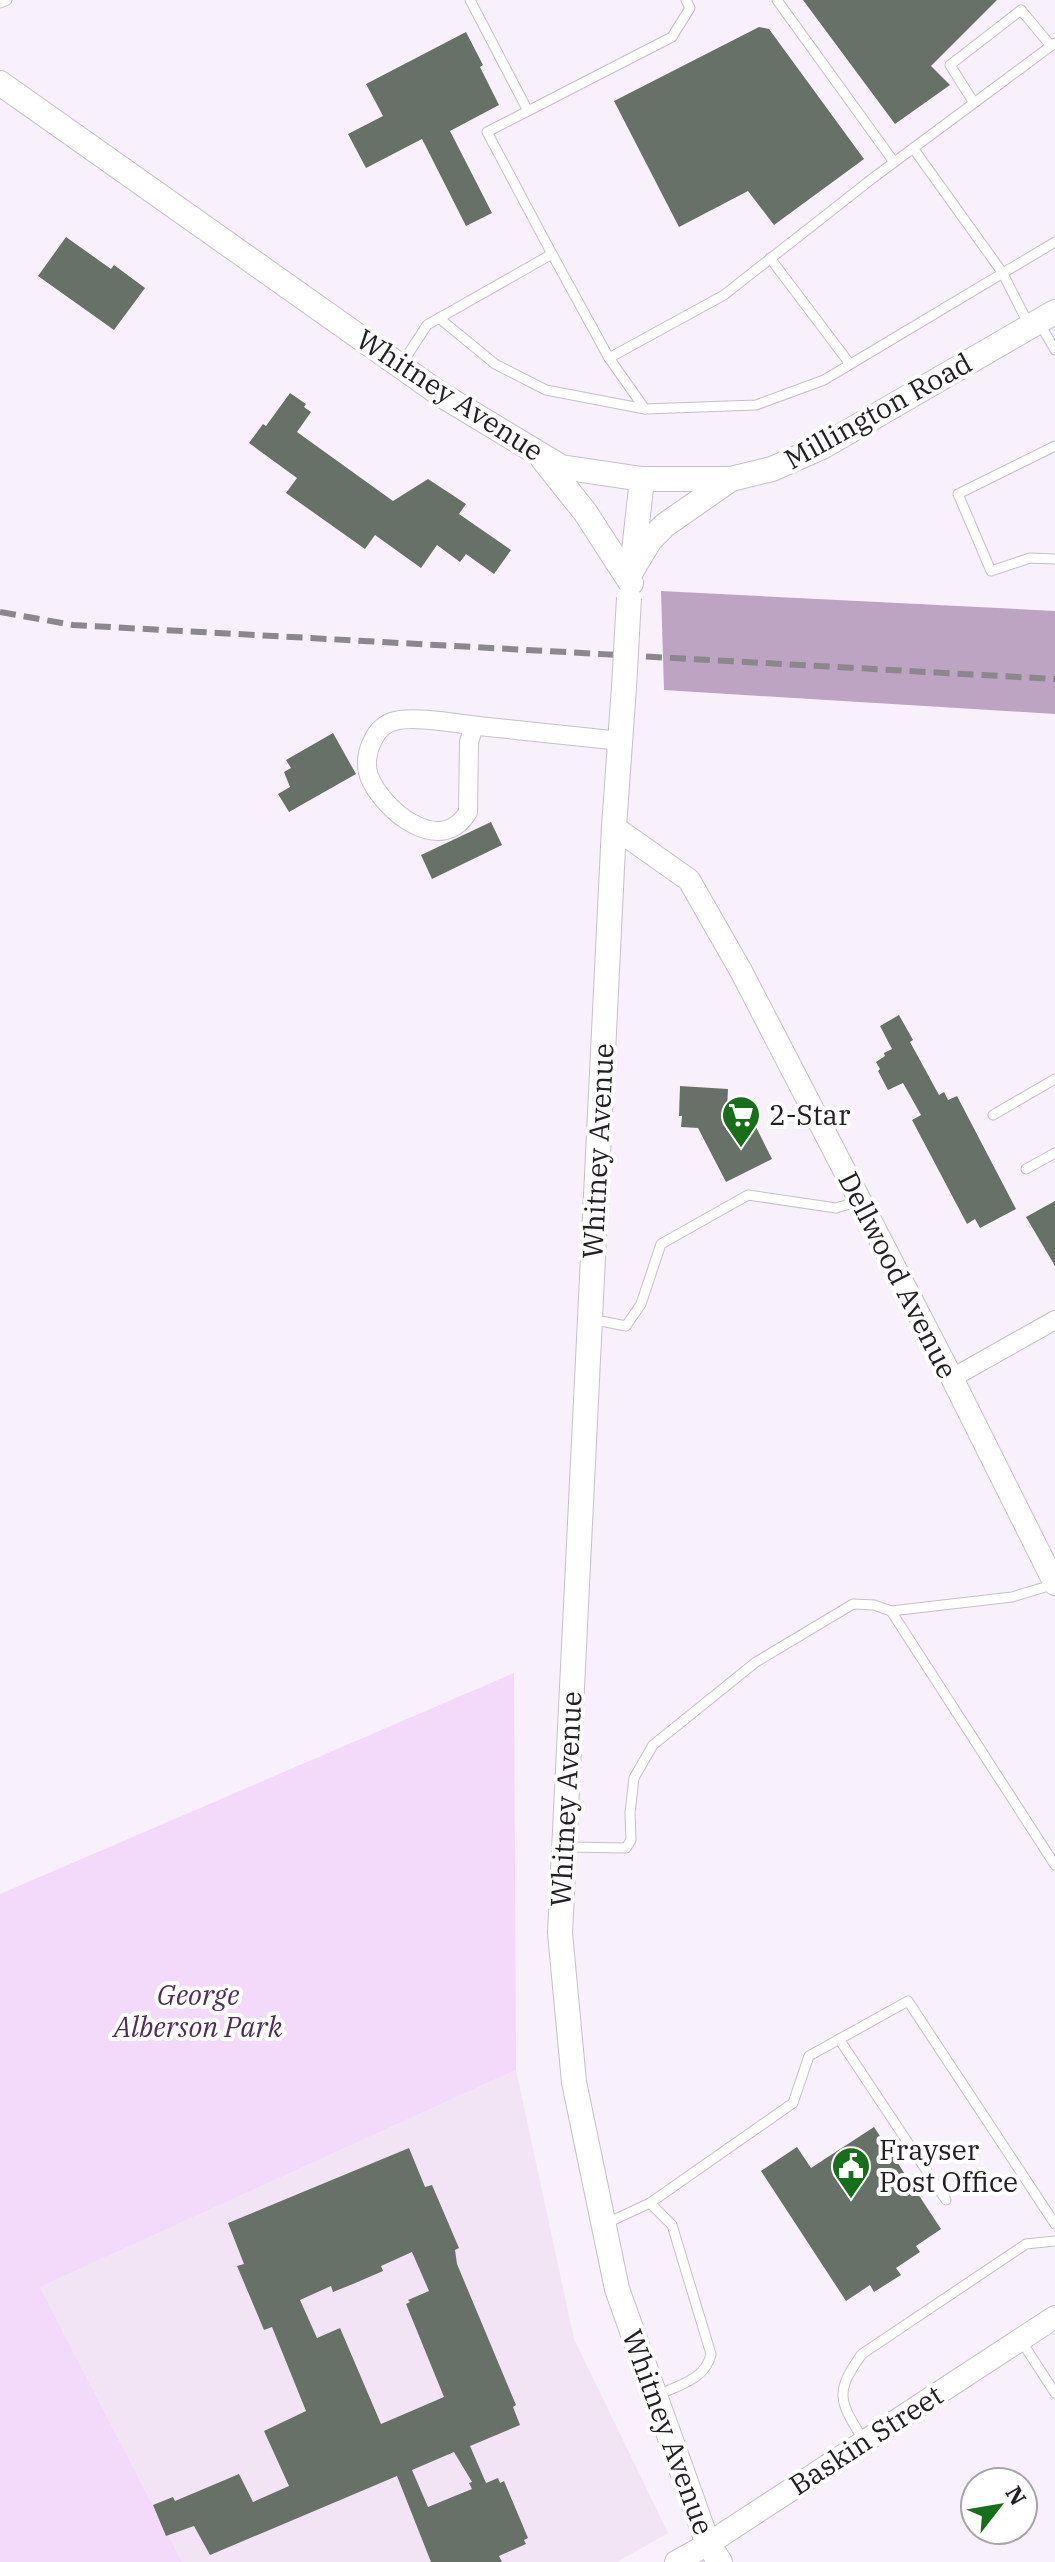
<svg xmlns="http://www.w3.org/2000/svg" width="1055" height="2562" font-family="'IBM Plex Serif',serif">
<style>
.built{fill:#f2e4f5}
.green{fill:#f4dafa}
.forest{fill:#bda4c3}
.building{fill:#687168;fill-rule:evenodd}
.lines{fill:none;stroke-linecap:round;stroke-linejoin:round}
.service-casing{stroke:#c8bfca;stroke-width:11}
.minor-casing{stroke:#c8bfca;stroke-width:20}
.tertiary-casing{stroke:#c8bfca;stroke-width:24}
.secondary-casing{stroke:#c8bfca;stroke-width:26}
.service{stroke:#fff;stroke-width:9}
.minor{stroke:#fff;stroke-width:18}
.tertiary{stroke:#fff;stroke-width:22}
.secondary{stroke:#fff;stroke-width:24}
.rail{stroke:#8c868d;stroke-width:6;stroke-dasharray:16 8;stroke-linecap:butt}
.secondary-bridge-casing{stroke:#c8bfca;stroke-width:26;stroke-linecap:butt}
.secondary-bridge{stroke:#fff;stroke-width:24}
.labels{text-anchor:middle;stroke-width:8;stroke-linejoin:round;paint-order:stroke}
.street-label{font-size:28px;fill:#232024;stroke:#fff}
.poi-label{font-size:28px;fill:#232024;stroke:#fff;text-anchor:start}
.park-label{font-size:28px;font-style:italic;fill:#512e58;stroke:#fff}
</style>
<rect width="100%" height="100%" fill="#f8f0fa"/>
<!-- built -->
<polygon class="built" points="516,2070 574,2339 668,2533 617,2562 182,2562 40,2287"/>
<!-- green -->
<polygon class="green" points="514,1673 516,2070 40,2287 182,2562 0,2562 0,1894"/>
<!-- forest -->
<polygon class="forest" points="661,591 1055,611 1055,714 664,690"/>
<!-- building -->
<g class="building">
<polygon points="803,0 997,0 931,66 950,85 895,124"/>
<polygon points="759,27 769,29 864,159 774,225 748,191 679,227 614,101"/>
<polygon points="466,32 483,65 480,67 499,105 450,131 492,213 466,226 422,139 366,168 348,134 383,116 366,84"/>
<polygon points="66,237 111,269 114,265 145,288 114,330 38,276"/>
<polygon points="290,393 306,404 304,407 311,412 297,432 393,501 428,479 466,504 459,514 511,550 494,574 466,554 460,562 437,545 421,568 375,535 365,549 286,493 297,478 249,443 263,424 266,426"/>
<polygon points="333,733 356,774 289,812 278,794 290,787 284,772 291,768 286,760"/>
<polygon points="491,822 502,845 432,879 421,855"/>
<polygon points="899,1015 913,1040 910,1042 939,1095 944,1092 948,1100 957,1096 1016,1209 980,1228 975,1219 967,1224 912,1120 921,1115 903,1083 888,1090 878,1071 880,1069 876,1062 885,1056 884,1053 892,1049 880,1026"/>
<polygon points="680,1086 728,1089 726,1130 751,1117 772,1159 726,1182 698,1128 681,1127 682,1116 679,1116"/>
<polygon points="1055,1201 1055,1266 1026,1217"/>
<polygon points="874,2127 941,2229 916,2246 920,2252 896,2268 901,2275 874,2292 870,2285 846,2301 761,2171 797,2147 811,2168"/>
<path d="M409,2148L425,2187L432,2185L459,2248L455,2250L457,2264L516,2405L513,2407L520,2425L470,2446L486,2483L498,2478L500,2483L504,2481L528,2538L524,2540L526,2544L499,2556L502,2562H431L397,2476L210,2555L194,2526L166,2536L153,2505L173,2497L175,2501L239,2474L253,2502L289,2486L264,2431L306,2411L272,2327L264,2330L237,2266L244,2264L228,2223ZM412,2252L429,2291L408,2300L410,2302L406,2304L444,2397L381,2424L340,2328L317,2338L300,2300L331,2286L333,2292L353,2284L383,2271L381,2266ZM454,2452L472,2482L469,2483L472,2489L428,2507L412,2470Z"/>
</g>
<g class="lines">
<!-- service casing -->
<g class="service-casing">
<g id="service">
<polyline points="470,0 528,111"/>
<polyline points="777,0 894,162"/>
<polyline points="0,3 7,0"/>
<polyline points="974,103 950,65 1021,10 1051,46"/>
<polyline points="913,148 1002,272 1029,325"/>
<polyline points="552,254 487,132 672,37 690,8 686,0"/>
<polyline points="770,258 850,364"/>
<polyline points="439,318 495,364 546,390 645,409"/>
<polyline points="1040,324 1055,350"/>
<polyline points="609,358 645,409 756,405 824,380 1055,242"/>
<polyline points="401,365 427,325 552,254 609,358 724,295 873,178 1055,43"/>
<polyline points="1055,446 958,494 991,571 1030,558 1055,559"/>
<polyline points="993,1115 1055,1079"/>
<polyline points="1026,1169 1055,1153"/>
<polyline points="591,1319 626,1326 641,1304 661,1244 748,1195 836,1208 860,1201"/>
<polyline points="1055,1584 1012,1597 891,1611 1055,1865"/>
<polyline points="567,1847 626,1848 631,1840 630,1813 634,1778 653,1745 756,1662 853,1604 874,1605 891,1611"/>
<polyline points="839,2039 946,2200"/>
<path d="M650,2203L672,2225L711,2354C706,2379 679,2385 658,2395"/>
<polyline points="607,2223 650,2203 793,2103 809,2056 908,2001 1055,2224"/>
<polyline points="1020,2339 1055,2393"/>
<path d="M864,2441C840,2402 833,2394 862,2354L1026,2244L1055,2241"/>
</g>
</g>
<!-- minor casing -->
<g class="minor-casing">
<g id="minor">
<path d="M474,726L469,742L468,812C441,858 382,810 369,776C365,765 367,751 373,740C377,731 385,723 395,721C415,715 465,725 488,727L621,741"/>
<polyline points="952,1378 1055,1320"/>
</g>
</g>
<!-- tertiary casing -->
<g class="tertiary-casing">
<g id="tertiary">
<polyline points="614,827 689,880 741,971 952,1378 1055,1584"/>
<polyline points="676,2562 708,2544 1055,2317"/>
</g>
</g>
<!-- secondary casing -->
<g class="secondary-casing">
<g id="secondary">
<polyline points="0,83 440,394 561,467 642,479 731,479 772,469 822,447 1055,312"/>
<polyline points="542,458 585,512 631,583"/>
<polyline points="633,560 642,479"/>
<polyline points="632,570 650,540 665,525 731,479"/>
<polyline points="624,687 614,827 560,1933 574,2082 617,2289 708,2544 720,2562"/>
</g>
</g>
<!-- service -->
<use href="#service" class="service"/>
<!-- minor -->
<use href="#minor" class="minor"/>
<!-- tertiary -->
<use href="#tertiary" class="tertiary"/>
<!-- secondary -->
<use href="#secondary" class="secondary"/>
<!-- rail -->
<polyline class="rail" points="0,612 73,625 1055,679"/>
<!-- secondary-bridge casing -->
<g class="secondary-bridge-casing">
<polyline id="secondary-bridge" points="624,687 629,598"/>
</g>
<!-- secondary-bridge -->
<use href="#secondary-bridge" class="secondary-bridge"/>
</g>
<!-- icons -->
<defs>
<g id="supermarket-pin" transform="scale(2)"><path d="M0 17L-7.5 6A9.5 9.5 0 1 1 7.5 6Z" fill="#186f19" stroke="#fff"/><path d="M-6-5.5h2.5l.6 2H6L4.5 2H-2.5L-4.4-4H-6ZM-1.5 3.2a1.3 1.3 0 1 0 .1 0ZM3 3.2a1.3 1.3 0 1 0 .1 0Z" fill="#fff"/></g>
<g id="civic-pin" transform="scale(2)"><path d="M0 17L-7.5 6A9.5 9.5 0 1 1 7.5 6Z" fill="#186f19" stroke="#fff"/><path d="M-.6-6.5H3V-4.5H.6V-3L4-1V1h2V6H-6V1h2V-1L-.6-3ZM-1.2 2.5V6h2.4V2.5Z" fill="#fff"/></g>
</defs>
<g fill-rule="evenodd">
<use href="#supermarket-pin" x="741" y="1115"/>
<use href="#civic-pin" x="851" y="2166"/>
</g>
<g class="labels">
<!-- street labels -->
<g class="street-label">
<text transform="translate(450 395) rotate(33)" y="10">Whitney Avenue</text>
<text transform="translate(878 411) rotate(-29)" y="10">Millington Road</text>
<text transform="translate(598 1151) rotate(-87)" y="10">Whitney Avenue</text>
<text transform="translate(898 1275) rotate(63)" y="10">Dellwood Avenue</text>
<text transform="translate(566 1799) rotate(-87)" y="10">Whitney Avenue</text>
<text transform="translate(668 2432) rotate(70)" y="10">Whitney Avenue</text>
<text transform="translate(866 2440) rotate(-33)" y="10">Baskin Street</text>
</g>
<!-- poi labels -->
<g class="poi-label">
<text x="769" y="1125">2-Star</text>
<text x="879" y="2160">Frayser<tspan x="879" dy="32">Post Office</tspan></text>
</g>
<!-- park labels -->
<g class="park-label">
<text x="198" y="2005">George<tspan x="198" dy="32">Alberson Park</tspan></text>
</g>
</g>
<!-- north arrow -->
<g transform="translate(999 2506) rotate(59)"><circle r="38" fill="#ffffff" stroke="#a7a6a7" stroke-width="2"/>
<path d="M0-6L14 30L0 20L-14 30Z" fill="#186f19"/>
<text y="-12" font-size="22" font-weight="bold" text-anchor="middle" fill="#232024">N</text>
</g>
</svg>
